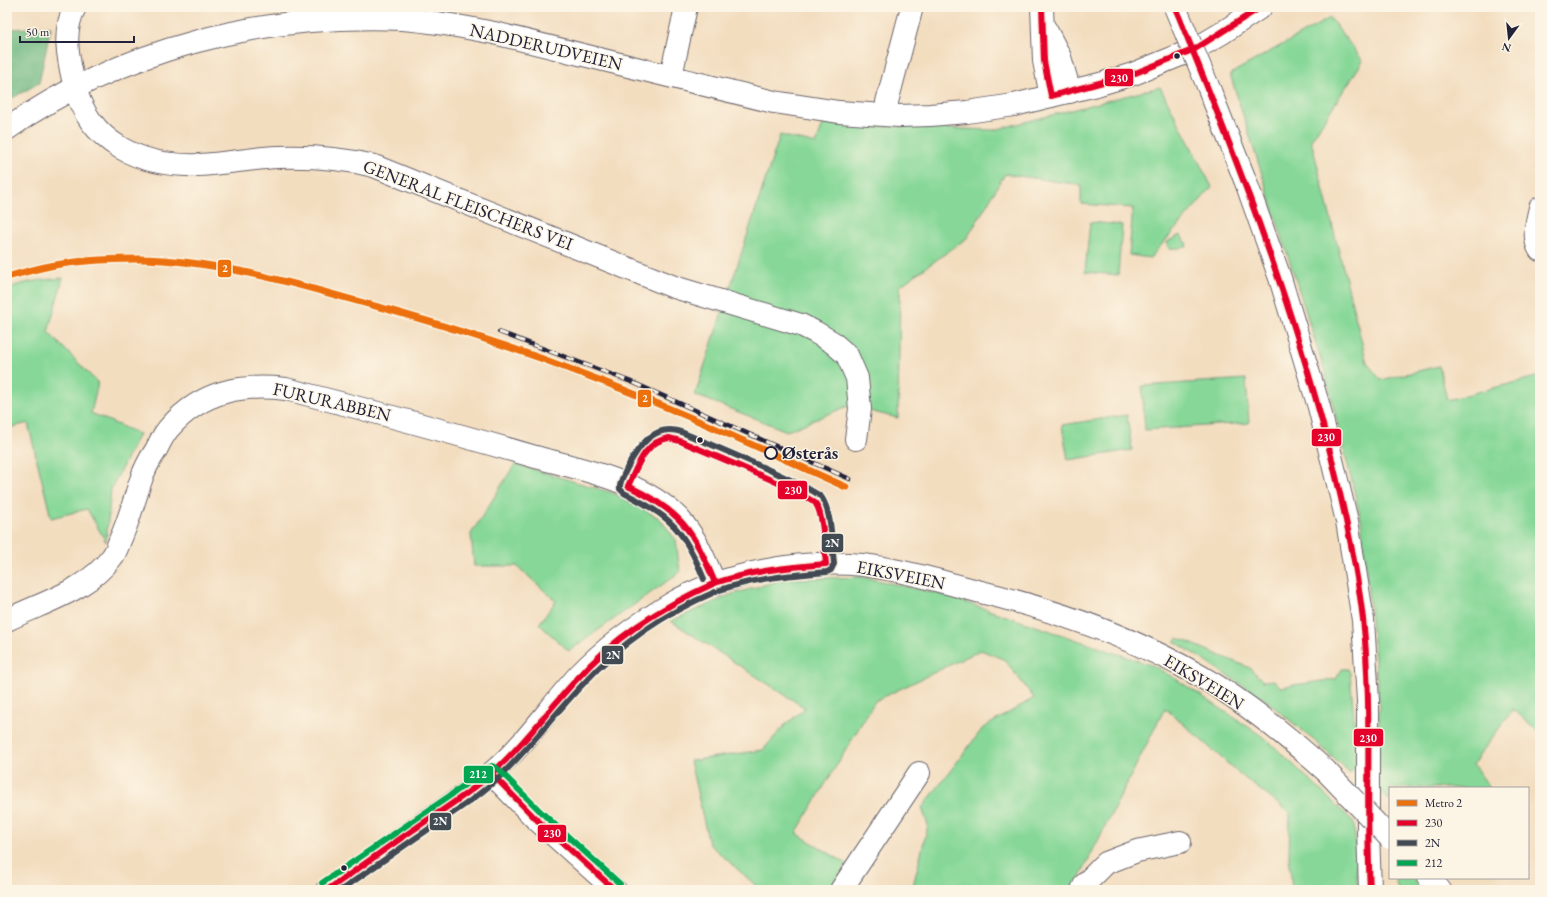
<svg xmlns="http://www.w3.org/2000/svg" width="1547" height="897" font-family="'EB Garamond',serif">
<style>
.green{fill:#87d898;stroke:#547d6a}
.forest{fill:#6db880;stroke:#486d5e}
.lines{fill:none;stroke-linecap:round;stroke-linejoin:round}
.minor-casing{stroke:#6b6369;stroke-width:24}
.major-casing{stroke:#6b6369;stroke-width:24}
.minor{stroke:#fff;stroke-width:22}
.major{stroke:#fff;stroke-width:22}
.rail-casing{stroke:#22223b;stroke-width:4.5}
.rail{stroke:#fcf5e5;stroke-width:3;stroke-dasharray:9;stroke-linecap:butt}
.minor-bridge-casing{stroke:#6b6369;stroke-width:24;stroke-linecap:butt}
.major-bridge-casing{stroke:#6b6369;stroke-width:24;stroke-linecap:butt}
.minor-bridge{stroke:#fff;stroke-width:22}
.major-bridge{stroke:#fff;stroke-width:22}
.bus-1-casing{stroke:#fcf5e5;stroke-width:9}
.bus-2-casing{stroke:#fcf5e5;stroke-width:9}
.bus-3-casing{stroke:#fcf5e5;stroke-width:9}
.bus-1{stroke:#e4002b;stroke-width:6}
.bus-2{stroke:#424a52;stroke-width:6}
.bus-3{stroke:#00a651;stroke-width:6}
.metro-1-casing{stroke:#fcf5e5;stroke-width:10}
.metro-1{stroke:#ec700c;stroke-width:7}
.bus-dot{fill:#22223b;stroke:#fcf5e5;stroke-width:1.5}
.stop-dot{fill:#fcf5e5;stroke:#22223b;stroke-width:2}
.labels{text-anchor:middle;stroke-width:3;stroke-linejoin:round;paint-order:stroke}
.street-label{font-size:18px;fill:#22223b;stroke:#fcf5e5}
.stop-label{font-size:18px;font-weight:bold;fill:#22223b;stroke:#fcf5e5;text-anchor:start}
.line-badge{stroke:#fcf5e5;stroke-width:1.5}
.badge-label{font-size:11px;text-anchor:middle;font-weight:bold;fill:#fff}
</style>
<rect width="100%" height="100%" fill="#fcf5e5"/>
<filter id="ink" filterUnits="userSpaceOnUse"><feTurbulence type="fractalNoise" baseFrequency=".025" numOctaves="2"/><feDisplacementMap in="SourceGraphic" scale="8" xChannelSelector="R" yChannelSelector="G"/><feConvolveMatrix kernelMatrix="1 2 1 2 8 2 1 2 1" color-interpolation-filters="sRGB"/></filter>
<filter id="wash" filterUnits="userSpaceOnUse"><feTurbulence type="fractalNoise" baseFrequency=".012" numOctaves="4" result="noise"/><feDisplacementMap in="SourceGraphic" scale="16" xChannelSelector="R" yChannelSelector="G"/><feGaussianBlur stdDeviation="0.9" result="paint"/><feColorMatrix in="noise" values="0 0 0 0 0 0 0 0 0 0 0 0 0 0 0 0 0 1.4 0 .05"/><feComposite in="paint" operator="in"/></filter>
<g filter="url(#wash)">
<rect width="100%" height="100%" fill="#f3ddbf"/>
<!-- green -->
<g class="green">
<polygon points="1330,18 1363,61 1311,140 1367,363 1381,380 1439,366 1447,400 1540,376 1540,733 1513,709 1473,764 1490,788 1390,788 1390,801 1379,790 1379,701 1361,519 1324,369 1230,74"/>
<polygon points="1160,87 1212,187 1150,258 1129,255 1133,208 1081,204 1081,185 1005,174 967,238 900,286 898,418 848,406 787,431 695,395 780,135 816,144 823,124 994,130"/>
<polygon points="1090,222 1122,225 1118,275 1085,272"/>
<polygon points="1180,235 1186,242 1187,247 1169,249 1167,242"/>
<path d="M63,278L48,332L98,383L91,413L139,434L111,489L106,542L87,509L51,518L28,423L9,428L7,415V289C25,281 43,280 63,278Z"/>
<polygon points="1246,379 1249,423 1145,430 1142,386"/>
<polygon points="1127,415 1132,450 1068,460 1062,425"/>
<polygon points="515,464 613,493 659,518 676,540 680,572 569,651 539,624 556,601 517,566 474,566 471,534"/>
<polygon points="863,577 944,595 1154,666 1179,681 1265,738 1354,822 1358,890 1292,890 1289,856 1290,813 1242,776 1165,708 1073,890 912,890 928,825 922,808 983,728 1034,698 1005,660 981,650 875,701 796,833 847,864 829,890 761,890 709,844 690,761 763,750 784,726 805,708 671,621 730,595 784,579"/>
<polygon points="1178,638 1250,668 1263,681 1274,680 1280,687 1336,679 1342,669 1348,669 1350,673 1358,764 1350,773 1316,742 1264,699 1174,641"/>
<polygon points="1395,878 1412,878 1423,890 1398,890"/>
</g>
<!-- forest -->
<polygon class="forest" points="51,27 39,83 7,101 7,29"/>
</g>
<g filter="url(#ink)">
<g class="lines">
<!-- minor casing -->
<g class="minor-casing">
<g id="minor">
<path d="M75,7C62,31 68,58 74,84C89,144 141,167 199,165C226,164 252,158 278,157C311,156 342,158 374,166L674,287L801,325L815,332L832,342L847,355L857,378L860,409L856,439"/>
<polyline points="671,76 686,7"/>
<polyline points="887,115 887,102 912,7"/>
<path d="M1540,208C1537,220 1532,239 1540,250"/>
<path d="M7,620C43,602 87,591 112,557C116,552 118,546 120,540C129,521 134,500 141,480C144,470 150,459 156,450C160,442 164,433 170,427C202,391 240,384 286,389C368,410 450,432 532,456C579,469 634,479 672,512C694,531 704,558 715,584"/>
<polyline points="492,774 535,818 615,890"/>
<polyline points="1429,878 1440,890"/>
<path d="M327,890C359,868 391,845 423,823C447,807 472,791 494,771C526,743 550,707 579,675C606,647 638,624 671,604C723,573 804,559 863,565C902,570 940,581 977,591C1055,610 1131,636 1200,676C1246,702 1287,736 1326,771"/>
<polyline points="841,890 919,773"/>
<polyline points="1082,890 1085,884 1106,863 1137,851 1180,842"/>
</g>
</g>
<!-- major casing -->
<g class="major-casing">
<g id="major">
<polyline points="1042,7 1044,61 1051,96"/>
<polyline points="1046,30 1060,57 1070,92"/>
<polyline points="1210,91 1247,185 1280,278 1319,407 1347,521 1363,620 1368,701 1368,830 1370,890"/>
<path d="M7,129C120,49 264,13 402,19C433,21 464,27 494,33L774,102L839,112L899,116L930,115L967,112L1014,105L1100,84L1133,74L1195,49L1222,33L1261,7"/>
</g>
</g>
<!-- minor -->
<use href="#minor" class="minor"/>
<!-- major -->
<use href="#major" class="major"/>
<!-- rail casing -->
<g class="rail-casing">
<polyline id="rail" points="499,332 634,383 850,479"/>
</g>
<!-- rail -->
<use href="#rail" class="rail"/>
<!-- minor-bridge casing -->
<g class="minor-bridge-casing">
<polyline id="minor-bridge" points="1326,771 1390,838"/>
</g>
<!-- major-bridge casing -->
<g class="major-bridge-casing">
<polyline id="major-bridge" points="1175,7 1210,91"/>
</g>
<!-- minor-bridge -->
<use href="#minor-bridge" class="minor-bridge"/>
<!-- major-bridge -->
<use href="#major-bridge" class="major-bridge"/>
<!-- bus-1 casing -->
<g class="bus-1-casing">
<g id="bus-1">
<polyline points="1042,7 1044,61 1051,96 1133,74 1195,49 1261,7"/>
<path d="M1175,7C1233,149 1288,291 1327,440C1342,499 1356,559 1363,619C1373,709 1365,800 1370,890"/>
<path d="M669,438L680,441C699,449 810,494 816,504C824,517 824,548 826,564C788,567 751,571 715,583C693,530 681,511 628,486C637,467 645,441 669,438Z"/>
<polyline points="492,774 535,818 615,890"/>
<path d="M327,890C357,870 386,848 416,828C442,810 469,794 492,773C524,745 548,710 577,679C615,636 663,606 715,583"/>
</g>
</g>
<!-- bus-2 casing -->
<g class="bus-2-casing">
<g id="bus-2">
<path d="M704,579C684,530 671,516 624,493L620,489C619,482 624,475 627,468C638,447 654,423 681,432C700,440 816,488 822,498C832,514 832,545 834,564L831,570L827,572C791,575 755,578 720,590"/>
<path d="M341,890C369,871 396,851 423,833C449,815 476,799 499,777C530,748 555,713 584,683C621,643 665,613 715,592"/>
</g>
</g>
<!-- bus-3 casing -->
<g class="bus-3-casing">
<polyline id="bus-3" points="322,883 451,795 487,768 492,766 497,768 541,812 620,884"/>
</g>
<!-- bus-1 -->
<use href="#bus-1" class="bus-1"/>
<!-- bus-2 -->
<use href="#bus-2" class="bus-2"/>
<!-- bus-3 -->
<use href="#bus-3" class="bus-3"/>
<!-- metro-1 casing -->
<g class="metro-1-casing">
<path id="metro-1" d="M7,277C21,273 36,269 50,266C79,260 109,259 138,259C208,260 279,279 346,298C425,319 502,343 578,372C669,406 757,447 846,487"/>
</g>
<!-- metro-1 -->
<use href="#metro-1" class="metro-1"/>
</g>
</g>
<!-- markers -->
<g class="bus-dot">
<circle cx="1177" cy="56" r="3.5"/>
<circle cx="700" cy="440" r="3.5"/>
<circle cx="344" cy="868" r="3.5"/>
</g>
<circle class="stop-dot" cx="771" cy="453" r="6"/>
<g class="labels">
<!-- street labels -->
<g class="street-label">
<text transform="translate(546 47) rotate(13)" y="6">NADDERUDVEIEN</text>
<text transform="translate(468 205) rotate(21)" y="6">GENERAL FLEISCHERS VEI</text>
<text transform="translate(332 402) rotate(13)" y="6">FURURABBEN</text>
<text transform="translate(901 575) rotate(11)" y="6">EIKSVEIEN</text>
<text transform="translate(1204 682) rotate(31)" y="6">EIKSVEIEN</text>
</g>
<!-- stop labels -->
<g class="stop-label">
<text x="782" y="459">Østerås</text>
</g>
</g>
<g class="line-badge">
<rect x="1104" y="68" width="30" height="19" rx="4" fill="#e4002b"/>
<rect x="217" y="259" width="15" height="19" rx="4" fill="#ec700c"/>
<rect x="637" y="389" width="15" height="19" rx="4" fill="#ec700c"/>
<rect x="1311" y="428" width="31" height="19" rx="4" fill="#e4002b"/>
<rect x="777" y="480" width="31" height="20" rx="4" fill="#e4002b"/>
<rect x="821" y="533" width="23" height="20" rx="4" fill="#424a52"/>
<rect x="601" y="645" width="23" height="20" rx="4" fill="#424a52"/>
<rect x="1353" y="728" width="31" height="19" rx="4" fill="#e4002b"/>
<rect x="463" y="765" width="31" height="19" rx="4" fill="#00a651"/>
<rect x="429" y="812" width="23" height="19" rx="4" fill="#424a52"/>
<rect x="537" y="824" width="30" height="19" rx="4" fill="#e4002b"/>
</g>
<g class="badge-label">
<text x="1119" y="82">230</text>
<text x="225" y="272">2</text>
<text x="645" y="402">2</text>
<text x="1326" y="441">230</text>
<text x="793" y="494">230</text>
<text x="832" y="547">2N</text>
<text x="613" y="659">2N</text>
<text x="1368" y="742">230</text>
<text x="478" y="778">212</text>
<text x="440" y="825">2N</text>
<text x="552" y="837">230</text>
</g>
<!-- margin -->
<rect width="1547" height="897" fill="none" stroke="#fcf5e5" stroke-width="24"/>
<!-- legend -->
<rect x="1389" y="787" width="140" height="92" fill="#fcf5e5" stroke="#a5a1a1"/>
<rect x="1397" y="800" width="20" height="6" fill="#ec700c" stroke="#a5a1a1"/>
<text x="1425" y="807" font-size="12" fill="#22223b">Metro 2</text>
<rect x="1397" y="820" width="20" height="6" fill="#e4002b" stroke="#a5a1a1"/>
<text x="1425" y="827" font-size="12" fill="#22223b">230</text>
<rect x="1397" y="840" width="20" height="6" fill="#424a52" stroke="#a5a1a1"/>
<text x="1425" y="847" font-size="12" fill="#22223b">2N</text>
<rect x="1397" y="860" width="20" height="6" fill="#00a651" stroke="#a5a1a1"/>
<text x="1425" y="867" font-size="12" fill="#22223b">212</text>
<!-- north arrow -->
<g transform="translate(1509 38) rotate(195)" stroke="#fcf5e5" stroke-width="3" paint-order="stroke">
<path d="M0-3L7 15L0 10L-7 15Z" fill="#22223b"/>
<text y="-6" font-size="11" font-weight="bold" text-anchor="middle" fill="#22223b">N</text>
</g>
<!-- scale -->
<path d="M20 36v6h114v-6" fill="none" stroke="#22223b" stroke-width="2"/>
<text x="26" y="36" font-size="12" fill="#22223b" stroke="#fcf5e5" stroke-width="3" paint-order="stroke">50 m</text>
</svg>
